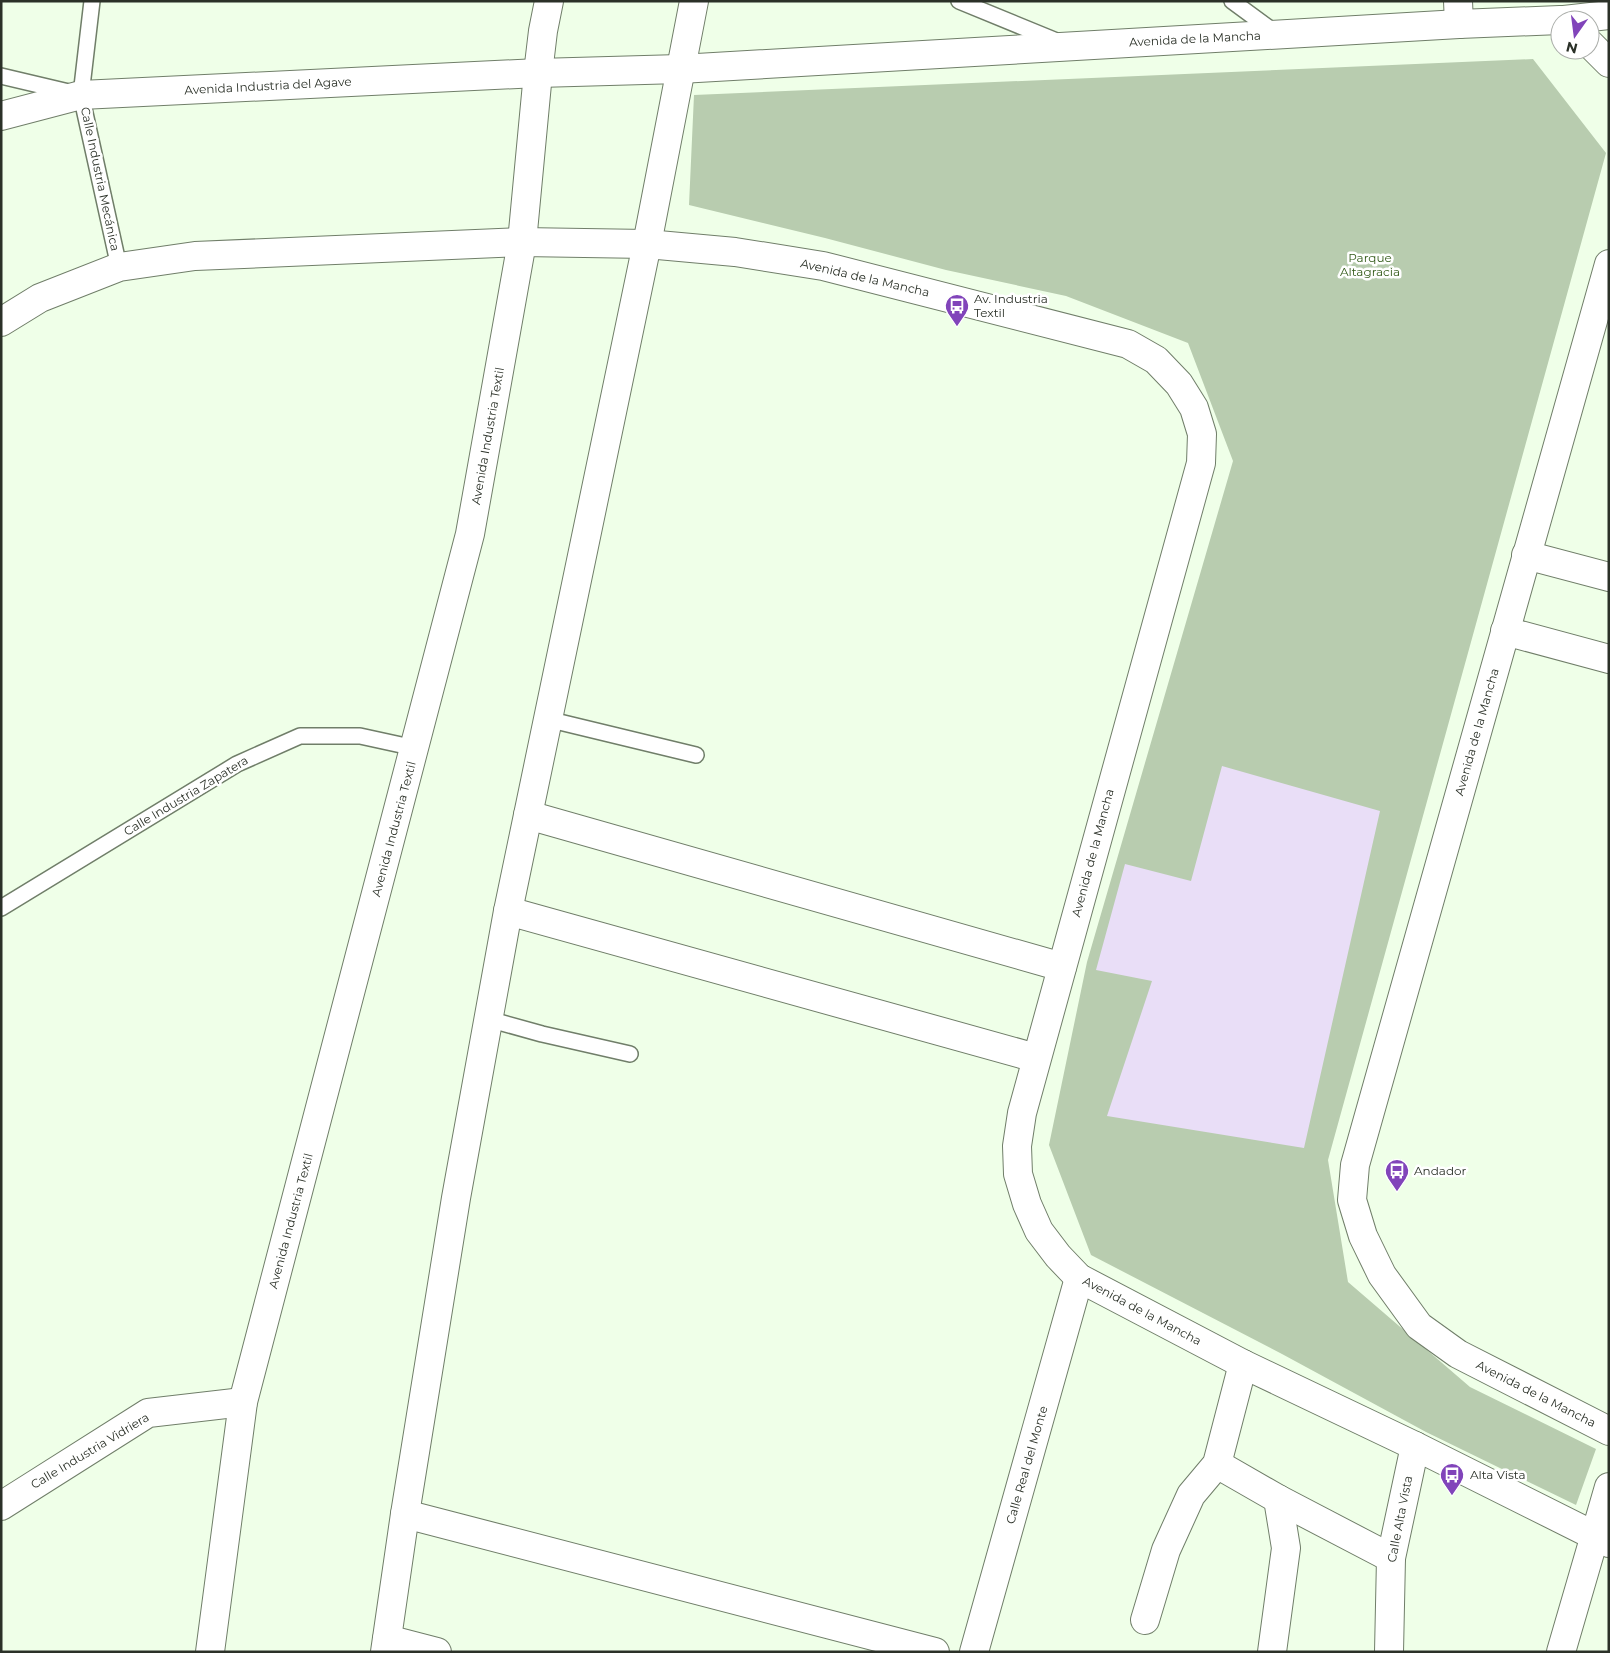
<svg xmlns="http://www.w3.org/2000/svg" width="1610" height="1653" font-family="Montserrat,sans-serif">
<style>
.green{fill:#b8ccaf}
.building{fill:#e9def7}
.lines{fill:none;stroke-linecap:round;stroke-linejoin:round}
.service-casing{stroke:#707e69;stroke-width:18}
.minor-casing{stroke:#707e69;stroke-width:30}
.tertiary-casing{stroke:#707e69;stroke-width:30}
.service{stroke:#fff;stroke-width:15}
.minor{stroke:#fff;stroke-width:28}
.tertiary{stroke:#fff;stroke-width:28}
.labels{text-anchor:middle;stroke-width:5;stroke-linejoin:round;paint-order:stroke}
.street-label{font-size:12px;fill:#2b3128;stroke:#fff}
.park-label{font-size:12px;fill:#325a18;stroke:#fff}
.poi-label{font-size:12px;fill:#2b3128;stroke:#fff;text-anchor:start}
</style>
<rect width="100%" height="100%" fill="#efffe8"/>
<!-- green -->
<polygon class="green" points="1533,59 1606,153 1328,1160 1348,1282 1470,1387 1596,1449 1576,1505 1426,1432 1282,1354 1091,1255 1049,1145 1087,962 1233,461 1188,343 1066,296 946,270 825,238 689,205 694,95"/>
<!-- building -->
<polygon class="building" points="1222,766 1380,811 1304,1148 1107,1116 1152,981 1096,970 1125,864 1191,881"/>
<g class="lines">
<!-- service casing -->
<g class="service-casing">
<g id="service">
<polyline points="92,1 81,95 119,267"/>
<polyline points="959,1 1059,42"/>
<polyline points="1232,1 1277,34"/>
<polyline points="1,76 73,93"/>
<polyline points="547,719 696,755"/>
<polyline points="1,908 237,764 300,736 360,736 415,748"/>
<polyline points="488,1019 542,1034 630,1054"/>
</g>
</g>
<!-- minor casing -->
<g class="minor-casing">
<g id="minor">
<polyline points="1458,1 1459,24"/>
<polyline points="1564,20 1609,15"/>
<polyline points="1526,555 1609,577"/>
<polyline points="1505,631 1609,659"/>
<polyline points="528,815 1062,967"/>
<polyline points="508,911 1036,1058"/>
<polyline points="1217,1464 1278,1499 1286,1548 1272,1652"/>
<polyline points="1278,1499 1391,1558"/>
<polyline points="1,1506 148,1413 243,1402"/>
<polyline points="405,1514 935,1652"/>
<polyline points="1145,1620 1166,1550 1191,1495 1217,1464 1243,1364"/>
<polyline points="387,1639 437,1652"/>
<polyline points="974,1652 1079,1278"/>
<polyline points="1389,1652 1391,1558 1415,1446"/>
<polyline points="1561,1652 1609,1487"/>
</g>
</g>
<!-- tertiary casing -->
<g class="tertiary-casing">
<g id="tertiary">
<polyline points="1590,44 1609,63"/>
<polyline points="1,116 81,95 538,73 680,69 1459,24 1560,20"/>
<polyline points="1609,264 1355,1165 1352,1200 1363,1236 1382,1275 1419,1326 1458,1354 1609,1431"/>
<polyline points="1,322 40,298 119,267 195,256 522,242 647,244 735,252 823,266 1128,344 1156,360 1179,384 1194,408 1202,434 1201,463 1022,1113 1017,1146 1018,1174 1027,1204 1039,1231 1058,1256 1079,1278 1243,1364 1415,1446 1609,1543"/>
<polyline points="210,1652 243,1402 470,534 522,242 538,73 543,31 549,1"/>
<polyline points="385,1652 405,1514 456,1198 508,911 647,244 694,1"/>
</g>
</g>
<!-- service -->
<use href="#service" class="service"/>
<!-- minor -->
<use href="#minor" class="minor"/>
<!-- tertiary -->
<use href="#tertiary" class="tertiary"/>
</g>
<!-- icons -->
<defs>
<g id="bus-pin" transform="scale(1.25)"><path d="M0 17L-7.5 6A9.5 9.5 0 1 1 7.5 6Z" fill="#8144ba" stroke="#fff"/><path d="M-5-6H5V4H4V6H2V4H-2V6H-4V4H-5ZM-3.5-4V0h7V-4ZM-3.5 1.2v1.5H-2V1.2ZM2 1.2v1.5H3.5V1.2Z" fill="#fff"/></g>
</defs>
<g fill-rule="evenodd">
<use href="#bus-pin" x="957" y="306"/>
<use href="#bus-pin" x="1397" y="1171"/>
<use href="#bus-pin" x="1452" y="1475"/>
</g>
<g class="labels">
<!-- street labels -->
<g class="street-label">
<text transform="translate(1195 39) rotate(-3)" y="4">Avenida de la Mancha</text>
<text transform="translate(268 86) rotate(-3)" y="4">Avenida Industria del Agave</text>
<text transform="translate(100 179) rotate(78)" y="4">Calle Industria Mecánica</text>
<text transform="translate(865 278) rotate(13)" y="4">Avenida de la Mancha</text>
<text transform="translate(488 436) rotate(-80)" y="4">Avenida Industria Textil</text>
<text transform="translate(1477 732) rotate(-74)" y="4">Avenida de la Mancha</text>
<text transform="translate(186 796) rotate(-31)" y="4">Calle Industria Zapatera</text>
<text transform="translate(394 829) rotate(-75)" y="4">Avenida Industria Textil</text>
<text transform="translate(1093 853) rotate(-75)" y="4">Avenida de la Mancha</text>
<text transform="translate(291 1221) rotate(-75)" y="4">Avenida Industria Textil</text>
<text transform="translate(1142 1311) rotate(28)" y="4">Avenida de la Mancha</text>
<text transform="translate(1536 1394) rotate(27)" y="4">Avenida de la Mancha</text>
<text transform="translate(90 1451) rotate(-31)" y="4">Calle Industria Vidriera</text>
<text transform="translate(1027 1465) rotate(-74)" y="4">Calle Real del Monte</text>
<text transform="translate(1400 1519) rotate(-79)" y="4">Calle Alta Vista</text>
</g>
<!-- park labels -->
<g class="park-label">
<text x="1370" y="262">Parque<tspan x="1370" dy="14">Altagracia</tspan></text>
</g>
<!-- poi labels -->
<g class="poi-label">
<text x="974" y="303">Av. Industria<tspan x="974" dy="14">Textil</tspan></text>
<text x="1414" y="1175">Andador</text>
<text x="1470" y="1479">Alta Vista</text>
</g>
</g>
<!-- border -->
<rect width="1610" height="1653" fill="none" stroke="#2b3128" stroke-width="5"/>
<!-- north arrow -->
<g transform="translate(1575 35) rotate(194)"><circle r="24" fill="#ffffff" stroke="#aaada9"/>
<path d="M0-4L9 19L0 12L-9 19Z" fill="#8144ba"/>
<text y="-8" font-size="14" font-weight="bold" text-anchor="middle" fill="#2b3128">N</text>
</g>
</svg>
